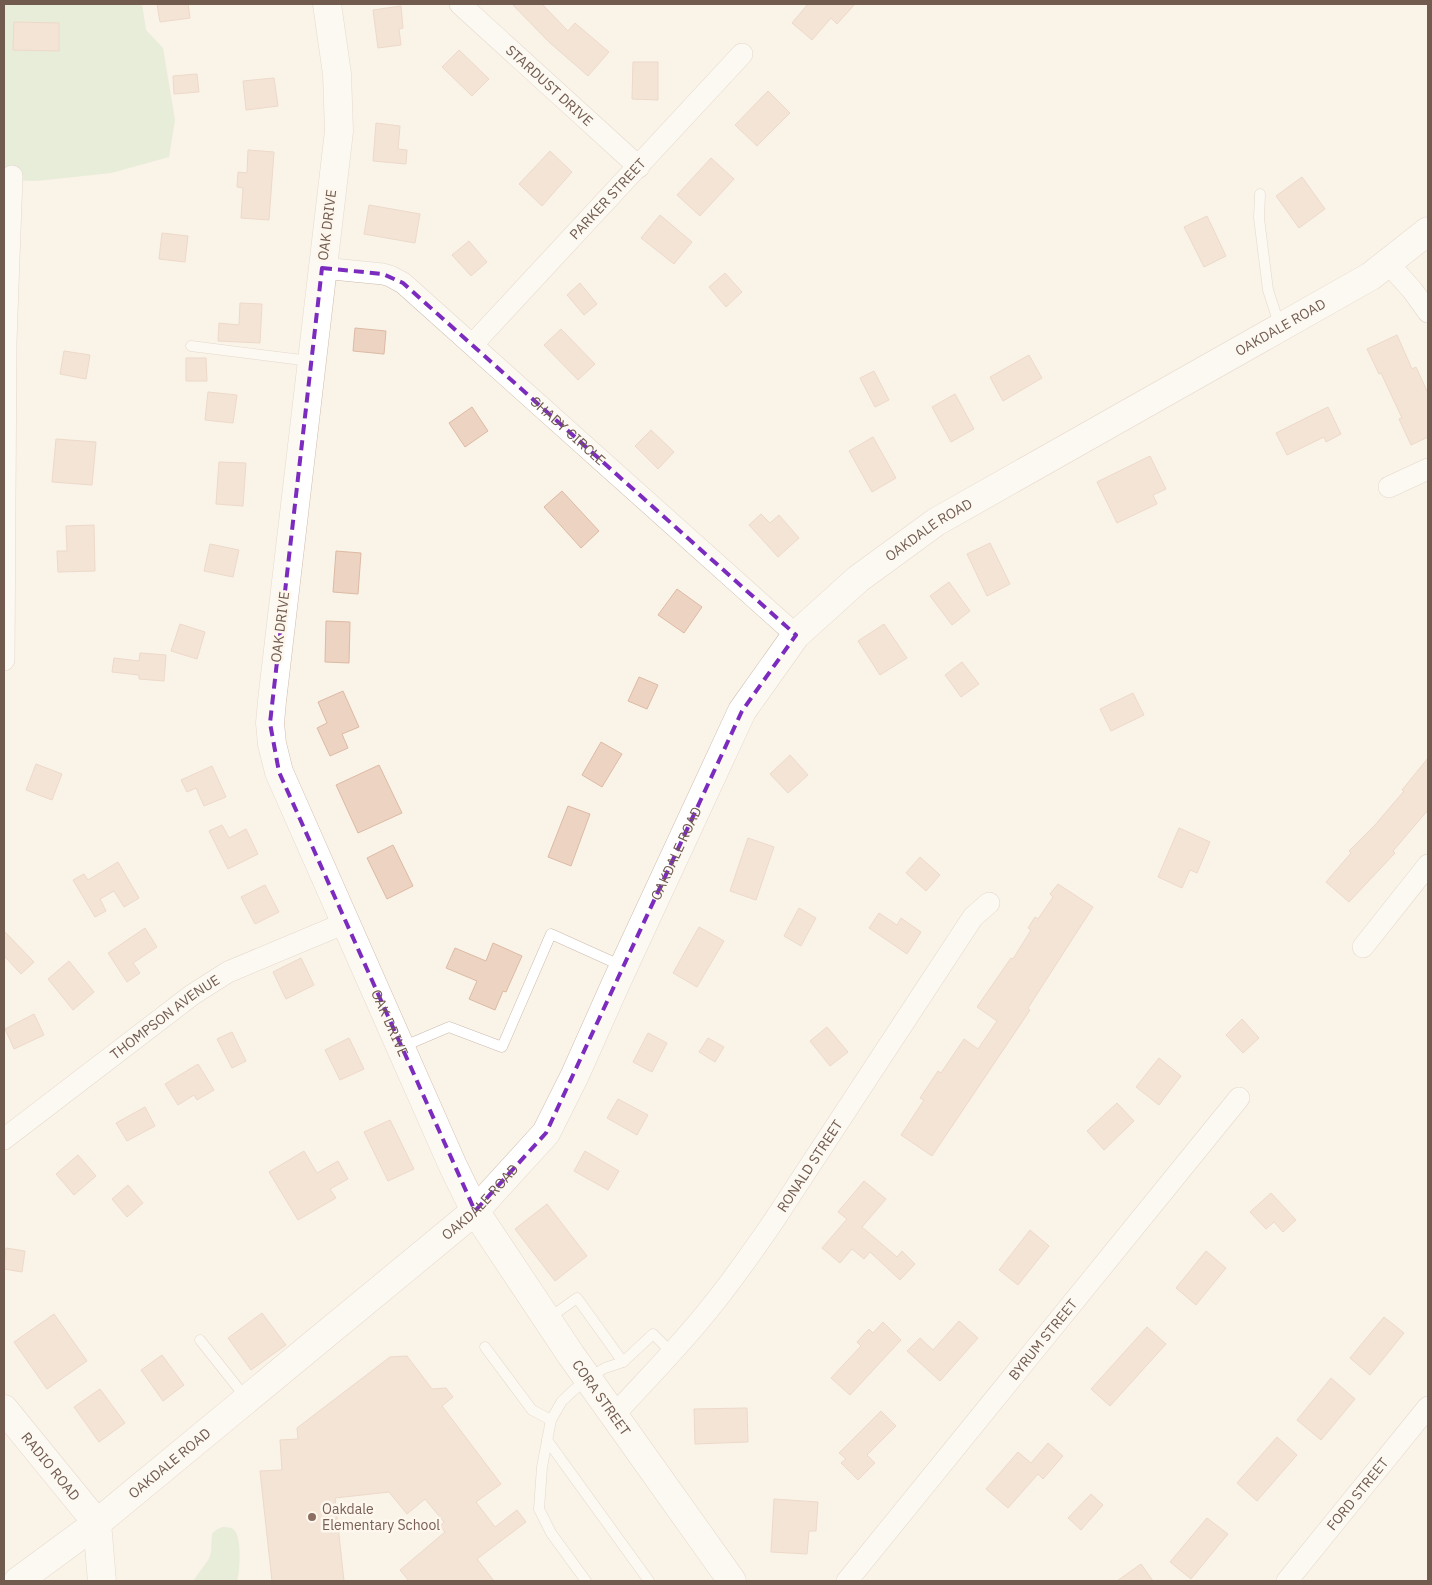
<svg xmlns="http://www.w3.org/2000/svg" width="1432" height="1585" font-family="'IBM Plex Sans',sans-serif">
<style>
.green{fill:#d3e6c7}
.building{fill:#edd3c2;stroke:#ddbaa4}
.lines{fill:none;stroke-linecap:round;stroke-linejoin:round}
.lane-casing{stroke:#cbbbae;stroke-width:11}
.street-casing{stroke:#cbbbae;stroke-width:22}
.secondary-casing{stroke:#cfbdaf;stroke-width:29}
.lane{stroke:#fff;stroke-width:10}
.street{stroke:#fff;stroke-width:21}
.secondary{stroke:#fff;stroke-width:28}
.marked{fill:none;stroke:#7b2cbf;stroke-width:4;stroke-dasharray:10 6;stroke-linejoin:round}
.education-dot{fill:#8d6e63;stroke:#fdf7ed;stroke-width:2}
.labels{text-anchor:middle;stroke-width:5;stroke-linejoin:round;paint-order:stroke}
.street-label{font-size:14px;fill:#715b4e;stroke:#fdf7ed}
.education-label{font-size:14px;fill:#785e54;stroke:#fdf7ed;text-anchor:start}
</style>
<rect width="100%" height="100%" fill="#faf3e7"/>
<!-- green -->
<g class="green">
<polygon points="4,4 142,4 146,30 163,48 175,120 169,157 111,173 36,181 4,180"/>
<path d="M222,1527C226,1527 231,1527 234,1530C242,1537 240,1571 237,1581H193L209,1559L211,1552L212,1534L216,1530Z"/>
</g>
<!-- building -->
<g class="building">
<polygon points="157,4 188,4 190,18 160,22"/>
<polygon points="512,4 542,4 568,31 575,23 609,52 588,76 549,42"/>
<polygon points="808,4 855,4 837,24 831,18 812,40 792,23"/>
<polygon points="401,6 403,28 399,29 401,45 378,48 373,10"/>
<polygon points="14,22 59,23 59,51 13,50"/>
<polygon points="459,50 489,79 472,96 442,67"/>
<polygon points="633,62 658,62 658,100 632,99"/>
<polygon points="197,74 199,92 174,94 173,76"/>
<polygon points="274,78 278,106 246,110 243,81"/>
<polygon points="768,91 790,113 757,146 735,125"/>
<polygon points="376,123 400,126 398,149 407,150 406,164 373,161"/>
<polygon points="248,150 274,152 269,220 241,218 243,188 237,187 238,172 247,173"/>
<polygon points="550,151 572,172 542,206 519,184"/>
<polygon points="711,158 734,179 700,216 677,195"/>
<polygon points="1302,177 1325,209 1299,228 1276,196"/>
<polygon points="369,205 420,214 415,243 364,234"/>
<polygon points="660,215 692,242 674,264 641,238"/>
<polygon points="1207,216 1226,256 1204,267 1184,227"/>
<polygon points="162,233 188,236 185,262 159,259"/>
<polygon points="469,241 487,262 471,276 452,255"/>
<polygon points="725,273 742,292 726,307 709,287"/>
<polygon points="580,283 597,304 584,315 567,295"/>
<polygon points="240,303 262,304 260,343 218,341 219,323 239,325"/>
<polygon points="355,328 386,331 384,354 353,351"/>
<polygon points="561,329 595,364 578,380 544,345"/>
<polygon points="1397,335 1412,369 1416,367 1428,393 1428,437 1411,445 1399,419 1402,418 1381,373 1379,374 1367,349"/>
<polygon points="64,351 90,355 86,379 60,374"/>
<polygon points="1029,355 1042,378 1003,401 990,377"/>
<polygon points="186,358 206,358 207,381 186,381"/>
<polygon points="874,371 889,400 875,407 860,378"/>
<polygon points="208,392 237,395 233,423 205,420"/>
<polygon points="955,394 974,429 951,442 932,407"/>
<polygon points="472,407 488,431 465,447 449,423"/>
<polygon points="1328,407 1341,434 1326,442 1324,437 1287,455 1276,433"/>
<polygon points="651,430 674,452 658,469 635,446"/>
<polygon points="873,437 896,478 872,492 849,451"/>
<polygon points="56,439 96,442 92,485 52,482"/>
<polygon points="1150,456 1166,489 1153,495 1157,504 1117,523 1097,482"/>
<polygon points="219,462 246,463 243,506 216,504"/>
<polygon points="562,491 599,531 581,548 544,507"/>
<polygon points="761,514 770,523 779,515 799,538 778,557 749,525"/>
<polygon points="94,525 95,571 58,572 57,551 67,551 66,526"/>
<polygon points="990,543 1010,584 987,596 967,554"/>
<polygon points="210,544 239,550 233,577 204,571"/>
<polygon points="336,551 361,553 358,594 333,592"/>
<polygon points="949,582 970,611 952,625 930,596"/>
<polygon points="677,589 702,607 684,633 658,615"/>
<polygon points="326,621 350,622 349,663 325,662"/>
<polygon points="180,624 205,632 197,659 171,651"/>
<polygon points="884,624 907,658 880,675 858,641"/>
<polygon points="140,653 166,655 164,681 139,679 139,675 112,672 114,658 139,661"/>
<polygon points="962,662 979,684 961,697 945,675"/>
<polygon points="639,677 658,685 647,709 628,701"/>
<polygon points="343,691 359,727 342,734 348,748 330,756 317,728 327,723 318,702"/>
<polygon points="1133,693 1144,715 1111,731 1100,709"/>
<polygon points="601,742 622,754 602,787 582,775"/>
<polygon points="790,755 808,775 788,793 770,774"/>
<polygon points="1428,758 1428,810 1393,851 1395,853 1349,902 1326,882 1351,853 1349,851 1375,825 1404,791 1402,790"/>
<polygon points="36,764 62,774 52,800 26,790"/>
<polygon points="379,765 402,813 358,833 336,785"/>
<polygon points="212,766 226,797 204,806 196,788 187,792 181,780"/>
<polygon points="568,806 590,814 571,866 548,857"/>
<polygon points="222,825 229,838 246,829 258,854 228,869 209,831"/>
<polygon points="1179,828 1210,842 1197,873 1190,870 1182,888 1158,877"/>
<polygon points="748,838 774,847 756,900 730,891"/>
<polygon points="393,845 413,886 387,899 367,858"/>
<polygon points="920,857 940,875 926,891 906,873"/>
<polygon points="118,862 139,898 124,907 114,891 100,899 106,911 95,917 73,880 84,874 88,880"/>
<polygon points="1058,884 1093,907 1028,1008 1030,1010 932,1156 901,1135 924,1100 920,1098 938,1071 941,1073 964,1039 978,1049 997,1021 977,1007 1011,958 1013,959 1031,930 1028,928 1035,917 1038,919 1053,897 1050,894"/>
<polygon points="265,885 279,912 255,924 241,897"/>
<polygon points="799,908 816,918 801,946 784,936"/>
<polygon points="879,913 897,925 901,918 921,932 907,954 869,928"/>
<polygon points="699,927 724,941 697,987 673,973"/>
<polygon points="145,928 157,947 133,963 140,973 127,982 108,953"/>
<polygon points="4,931 34,962 21,974 4,956"/>
<polygon points="493,943 522,956 506,992 503,991 495,1010 469,999 477,981 446,968 455,948 486,961"/>
<polygon points="301,958 314,985 286,999 273,972"/>
<polygon points="69,961 94,992 73,1010 48,979"/>
<polygon points="34,1014 44,1035 14,1049 5,1029"/>
<polygon points="1242,1019 1259,1038 1243,1053 1226,1035"/>
<polygon points="827,1027 848,1052 830,1066 810,1041"/>
<polygon points="232,1032 246,1061 232,1068 217,1039"/>
<polygon points="648,1033 667,1043 652,1072 633,1062"/>
<polygon points="349,1038 364,1069 340,1080 325,1050"/>
<polygon points="708,1038 724,1047 715,1062 699,1052"/>
<polygon points="1159,1058 1181,1076 1159,1105 1136,1087"/>
<polygon points="198,1064 214,1090 197,1100 194,1095 178,1105 165,1084"/>
<polygon points="618,1099 648,1115 637,1135 607,1118"/>
<polygon points="1117,1103 1134,1121 1104,1150 1087,1131"/>
<polygon points="145,1107 155,1126 127,1141 116,1123"/>
<polygon points="390,1120 414,1169 388,1181 364,1132"/>
<polygon points="304,1151 317,1173 338,1161 348,1179 330,1189 336,1198 298,1220 269,1172"/>
<polygon points="585,1151 619,1171 608,1190 574,1171"/>
<polygon points="78,1155 96,1176 74,1195 56,1174"/>
<polygon points="864,1181 886,1199 862,1227 897,1257 902,1251 915,1264 900,1280 870,1252 864,1259 852,1249 840,1263 822,1248 847,1219 838,1212"/>
<polygon points="128,1185 143,1203 127,1217 112,1199"/>
<polygon points="1271,1193 1296,1220 1283,1232 1274,1222 1266,1229 1250,1212"/>
<polygon points="547,1204 587,1256 555,1281 515,1229"/>
<polygon points="1030,1230 1049,1246 1018,1285 999,1270"/>
<polygon points="6,1248 25,1251 22,1272 4,1269"/>
<polygon points="1206,1251 1226,1268 1196,1305 1176,1288"/>
<polygon points="262,1313 286,1345 251,1370 228,1338"/>
<polygon points="54,1314 87,1361 47,1389 14,1342"/>
<polygon points="1384,1317 1404,1333 1370,1375 1350,1358"/>
<polygon points="959,1321 978,1338 940,1381 907,1351 920,1338 933,1350"/>
<polygon points="883,1322 901,1340 850,1395 831,1378 861,1346 857,1342 869,1329 873,1333"/>
<polygon points="1147,1327 1166,1344 1110,1406 1091,1389"/>
<polygon points="162,1355 184,1385 163,1401 141,1370"/>
<polygon points="407,1356 432,1389 446,1388 453,1397 442,1406 501,1484 476,1502 495,1527 517,1510 526,1522 477,1559 494,1581 409,1581 400,1570 445,1532 440,1526 444,1522 425,1499 407,1514 389,1492 335,1498 344,1581 272,1581 260,1471 282,1470 280,1440 298,1439 297,1428 390,1357"/>
<polygon points="1331,1378 1355,1399 1321,1440 1297,1420"/>
<polygon points="100,1389 125,1423 99,1442 74,1407"/>
<polygon points="747,1408 748,1442 695,1444 694,1409"/>
<polygon points="881,1411 896,1426 867,1455 875,1463 858,1480 841,1463 846,1459 839,1453"/>
<polygon points="1277,1437 1297,1455 1257,1501 1237,1483"/>
<polygon points="1048,1443 1063,1456 1043,1479 1038,1474 1008,1508 986,1489 1018,1452 1031,1463"/>
<polygon points="1091,1494 1103,1505 1081,1530 1068,1518"/>
<polygon points="774,1499 818,1502 816,1531 809,1531 807,1554 771,1552"/>
<polygon points="1207,1518 1228,1534 1191,1579 1170,1562"/>
<polygon points="1141,1564 1153,1581 1117,1581"/>
</g>
<g class="lines">
<!-- lane casing -->
<g class="lane-casing">
<g id="lane">
<polyline points="1260,194 1259,218 1268,290 1280,327"/>
<polyline points="191,346 310,361"/>
<polyline points="402,1047 449,1027 502,1047 551,934 622,966"/>
<polyline points="549,1318 577,1298 623,1362"/>
<polyline points="200,1340 246,1398"/>
<polyline points="485,1347 532,1410 551,1420"/>
<polyline points="547,1440 649,1581"/>
<polyline points="586,1581 551,1533 539,1509 542,1467 551,1420 562,1401 587,1378 605,1368 623,1362 653,1334 672,1353"/>
</g>
</g>
<!-- street casing -->
<g class="street-casing">
<g id="street">
<path id="s1" d="M460,4L639,167"/>
<polyline points="1388,263 1413,291 1428,312"/>
<path id="s2" d="M322,268L383,274L390,276L403,283L796,635"/>
<path id="s3" d="M473,344L742,54"/>
<polyline points="1389,487 1428,469"/>
<polyline points="4,660 6,342 12,176"/>
<polyline points="1363,947 1428,865"/>
<path id="s4" d="M4,1139L192,995L228,972L345,923"/>
<path id="s5" d="M613,1416C646,1380 680,1346 710,1308C732,1281 753,1251 773,1222L973,917L989,903"/>
<path id="s6" d="M847,1581L1239,1098"/>
<path id="s7" d="M1287,1581L1428,1407"/>
</g>
</g>
<!-- secondary casing -->
<g class="secondary-casing">
<g id="secondary">
<path id="s8" d="M327,4L337,74L339,131L272,701L270,723L272,744L279,772L453,1166L475,1211L571,1355L732,1581"/>
<path id="s9" d="M4,1409L97,1523L102,1581"/>
<path id="s10" d="M18,1581L97,1523L475,1211L546,1133L575,1075L616,983L742,711L796,635L858,579L936,522L1371,276L1428,231"/>
</g>
</g>
<!-- lane -->
<use href="#lane" class="lane"/>
<!-- street -->
<use href="#street" class="street"/>
<!-- secondary -->
<use href="#secondary" class="secondary"/>
</g>
<!-- marked area -->
<path d="M0 0H1432V1585H0ZM322,268L383,274L403,283L796,635L742,711L546,1133L475,1211L279,772L270,723Z" fill="#faf3e7" fill-opacity=".55" fill-rule="evenodd"/>
<path class="marked" d="M322,268L383,274L403,283L796,635L742,711L546,1133L475,1211L279,772L270,723Z"/>
<!-- markers -->
<circle class="education-dot" cx="312" cy="1517" r="5"/>
<g class="labels">
<!-- street labels -->
<g class="street-label">
<text dy="5" stroke="none"><textPath href="#s1" startOffset="121">STARDUST DRIVE</textPath></text>
<text dy="5" stroke="none"><textPath href="#s3" startOffset="198">PARKER STREET</textPath></text>
<text transform="translate(327 225) rotate(-83)" y="5">OAK DRIVE</text>
<text dy="5" stroke="none"><textPath href="#s10" startOffset="1828">OAKDALE ROAD</textPath></text>
<text dy="5" stroke="none"><textPath href="#s2" startOffset="305">SHADY CIRCLE</textPath></text>
<text dy="5" stroke="none"><textPath href="#s10" startOffset="1422">OAKDALE ROAD</textPath></text>
<text transform="translate(280 627) rotate(-83)" y="5">OAK DRIVE</text>
<text dy="5" stroke="none"><textPath href="#s10" startOffset="1002">OAKDALE ROAD</textPath></text>
<text dy="5" stroke="none"><textPath href="#s4" startOffset="202">THOMPSON AVENUE</textPath></text>
<text dy="5" stroke="none"><textPath href="#s8" startOffset="1048">OAK DRIVE</textPath></text>
<text dy="5" stroke="none"><textPath href="#s5" startOffset="319">RONALD STREET</textPath></text>
<text dy="5" stroke="none"><textPath href="#s10" startOffset="598">OAKDALE ROAD</textPath></text>
<text dy="5" stroke="none"><textPath href="#s6" startOffset="311">BYRUM STREET</textPath></text>
<text dy="5" stroke="none"><textPath href="#s8" startOffset="1480">CORA STREET</textPath></text>
<text dy="5" stroke="none"><textPath href="#s10" startOffset="192">OAKDALE ROAD</textPath></text>
<text dy="5" stroke="none"><textPath href="#s9" startOffset="74">RADIO ROAD</textPath></text>
<text dy="5" stroke="none"><textPath href="#s7" startOffset="112">FORD STREET</textPath></text>
</g>
<!-- education labels -->
<g class="education-label">
<text x="322" y="1514">Oakdale<tspan x="322" dy="16">Elementary School</tspan></text>
</g>
</g>
<!-- border -->
<rect width="1432" height="1585" fill="none" stroke="#715b4e" stroke-width="10"/>
</svg>
